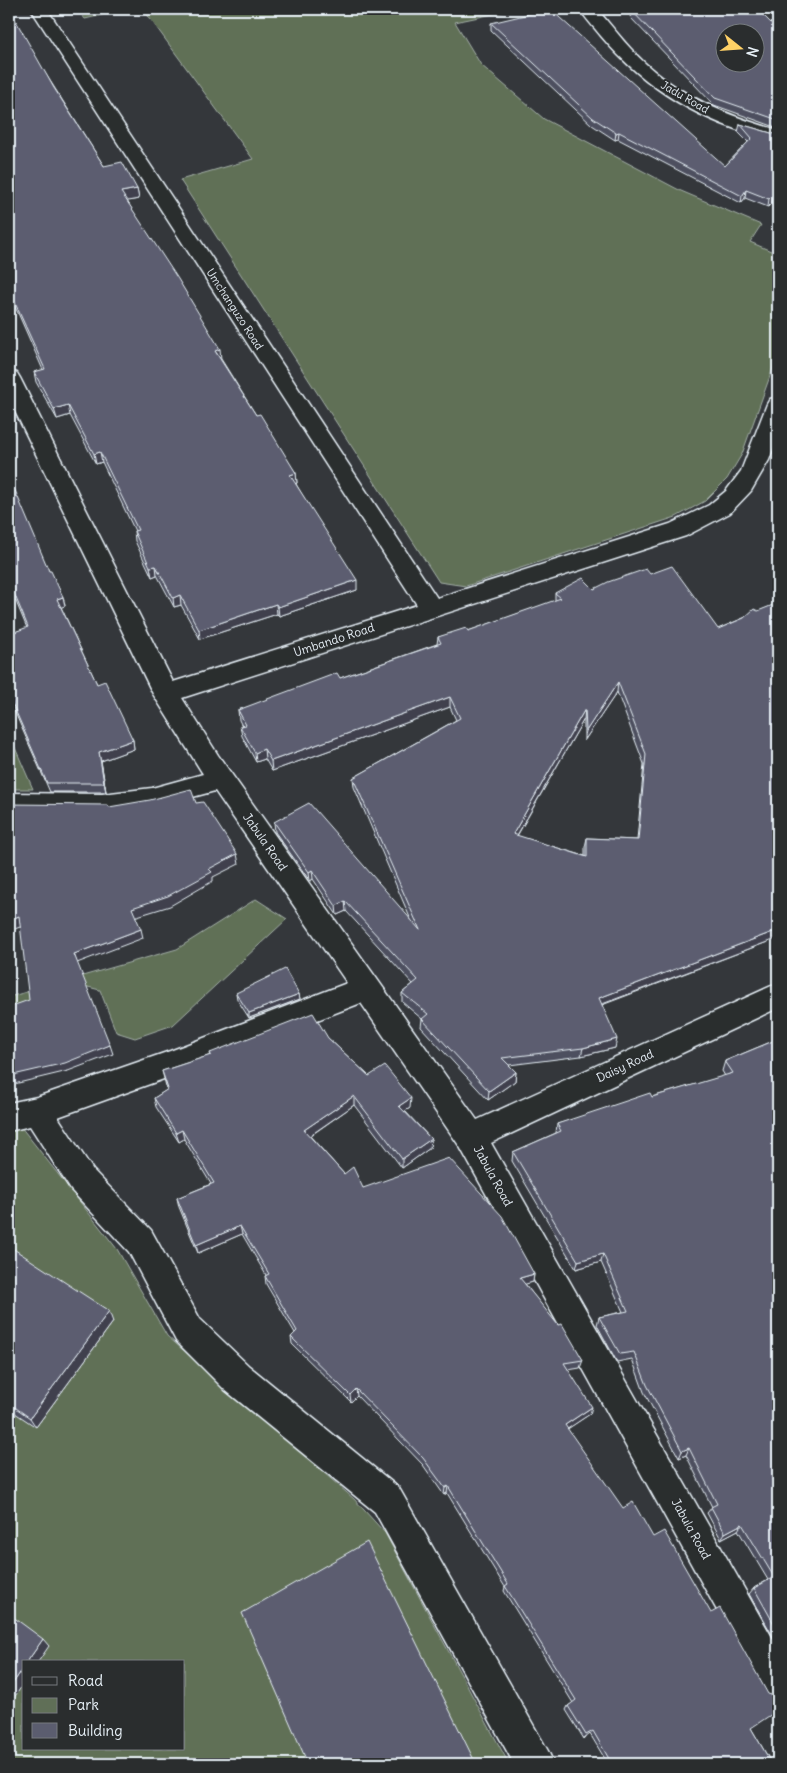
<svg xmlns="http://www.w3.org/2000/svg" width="787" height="1773" font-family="Delius,sans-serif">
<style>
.green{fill:#606f57;stroke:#a4b0a8;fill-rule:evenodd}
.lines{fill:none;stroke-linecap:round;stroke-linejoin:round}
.minor-casing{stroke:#e8f1f8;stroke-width:3}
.minor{fill:#2a2d2e;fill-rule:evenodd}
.wall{fill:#4e505f;stroke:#e8f1f8;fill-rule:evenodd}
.shaded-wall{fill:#40414e;stroke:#e8f1f8}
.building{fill:#5b5d6f;stroke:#e8f1f8;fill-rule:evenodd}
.labels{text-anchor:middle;stroke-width:4;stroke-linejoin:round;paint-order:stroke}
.far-street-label{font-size:11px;fill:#e8f1f8;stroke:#2a2d2e}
.street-label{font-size:12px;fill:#e8f1f8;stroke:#2a2d2e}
</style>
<rect width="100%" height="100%" fill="#34373b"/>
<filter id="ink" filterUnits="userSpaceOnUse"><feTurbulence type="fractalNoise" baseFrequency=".02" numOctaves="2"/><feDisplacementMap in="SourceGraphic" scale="10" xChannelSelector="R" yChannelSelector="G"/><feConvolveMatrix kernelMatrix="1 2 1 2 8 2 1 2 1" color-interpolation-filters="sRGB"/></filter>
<g filter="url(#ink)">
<!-- green -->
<g class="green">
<polygon points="77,9 127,9 85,19"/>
<polygon points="143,9 517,9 455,22 481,65 544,119 681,191 761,225 750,242 778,254 778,354 742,454 727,479 705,501 676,517 466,586 439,582 180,180 253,159"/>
<polygon points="9,734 33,789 9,789"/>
<polygon points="256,899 287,919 173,1025 135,1038 116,1032 100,990 84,986 9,1013 9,997 177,949"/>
<path d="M9,1120L17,1122L117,1249L167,1336L354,1499L385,1533L509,1764H9ZM24,1662H184V1749H24Z"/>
</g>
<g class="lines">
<!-- minor casing -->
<g class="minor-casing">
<g id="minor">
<polygon points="31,9 47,9 437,598 670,524 709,505 726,491 741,471 767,404 770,399 778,397 778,436 769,460 751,491 730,513 686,536 182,698 218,755 477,1120 778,983 778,1008 491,1143 778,1648 778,1702 765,1697 460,1147 361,1003 186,1071 58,1117 93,1170 151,1230 200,1319 249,1366 399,1488 548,1751 554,1764 514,1764 375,1512 225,1390 176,1341 129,1252 71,1190 30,1126 9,1131 9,1103 37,1097 170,1051 347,983 215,791 152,808 102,814 9,813 9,793 102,794 152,788 203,774 153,694 9,399 9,371 17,373 20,378 173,682 417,605"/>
<path d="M580,9H597C615,30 632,53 654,71C690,101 734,118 778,130V141C708,126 647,91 601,36C594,27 585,18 580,9Z"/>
</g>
</g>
<!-- minor -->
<use href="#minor" class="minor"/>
</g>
<!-- wall -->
<g class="wall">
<polygon points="625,9 757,9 778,30 778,128 714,105 630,17 631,14"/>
<polygon points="9,16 104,166 137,189 139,199 127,201 221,359 256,415 296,473 297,483 296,484 357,590 279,616 277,614 200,639 181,605 174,607 157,575 152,577 135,541 134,531 135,531 102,462 96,464 70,415 57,419 36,382 34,372 43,370 18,313 9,296"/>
<polygon points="491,23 725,166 748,142 738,132 740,124 778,135 778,205 772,203 768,207 745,198 741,203 618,139 615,140 592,125 491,30"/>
<polygon points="9,486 49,571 63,597 65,606 61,607 97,684 133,740 134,749 101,761 106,792 50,792 9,699 9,634 27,628 9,585"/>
<path d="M650,574L718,629L778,603V938L602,1005L615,1048L581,1056L509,1065L516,1072L515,1081L488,1100L421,1027L422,1019L402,1002V993L413,984L346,911L337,915L313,879L310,881L275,832L274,822L411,920L354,787L353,778L456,720L450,707L272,771L265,759L256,762L242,736L240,726H242L239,720L238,710L340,678L437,644L438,637L468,631L555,601V593L594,589ZM617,692L644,764L637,840L587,838L585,847V856L517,836L584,719V741Z"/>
<polygon points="236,993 299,994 300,999 249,1018 237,999"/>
<polygon points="328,1038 369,1076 410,1108 405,1111 431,1139 430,1148 402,1168 354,1105 310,1136 344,1174 363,1188 534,1274 533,1282 525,1284 583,1360 580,1368 568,1370 590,1414 567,1429 751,1728 772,1764 608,1764 590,1734 584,1739 566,1710 568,1706 573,1703 504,1591 505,1587 447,1493 444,1495 423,1465 357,1396 351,1402 292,1344 291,1337 295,1333 266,1284 265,1276 266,1275 242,1234 198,1253 179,1207 177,1198 211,1184 184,1139 179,1142 156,1107 154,1098 167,1090 162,1071 211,1055 210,1053"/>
<polygon points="778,1039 778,1645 749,1594 754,1588 768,1580 738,1530 721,1539 707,1513 712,1507 686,1455 679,1458 644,1392 632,1359 617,1362 597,1325 599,1317 623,1312 601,1262 576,1269 512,1161 513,1152 556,1133 557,1124 725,1076 722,1071 725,1061"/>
<polygon points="9,1246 113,1322 36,1427 9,1409"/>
</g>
<!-- shaded-wall -->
<g class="shaded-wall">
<polygon points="619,132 618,139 615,140 616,133"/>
<polygon points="137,189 139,199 122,202 121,192"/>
<polygon points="746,190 745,198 741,203 742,196"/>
<polygon points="773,195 772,203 768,207 769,199"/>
<polygon points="220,349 221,359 215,351"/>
<polygon points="68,405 70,415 57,419 54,409"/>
<polygon points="100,452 102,462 96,464 94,454"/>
<polygon points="296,473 297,483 291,485 290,475"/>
<polygon points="156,566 157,575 152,577 150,567"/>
<polygon points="357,580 357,590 279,616 278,607"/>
<polygon points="180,595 181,605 174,607 173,598"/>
<polygon points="63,597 65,606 59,608 57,599"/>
<polygon points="276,604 277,614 200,639 199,630"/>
<polygon points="618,682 617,692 584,741 586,731"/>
<polygon points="450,697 450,707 272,771 271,761"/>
<polygon points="585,709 584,719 512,844 513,834"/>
<polygon points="133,740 134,749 101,761 106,792 99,752"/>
<polygon points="264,749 265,759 256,762 255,753"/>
<polygon points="237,854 239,864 213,877 213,881 170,906 134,917 132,908"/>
<polygon points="312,870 313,879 310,881 309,872"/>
<polygon points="345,901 346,911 337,915 336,906"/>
<polygon points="19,916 23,926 9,931 9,920"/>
<polygon points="141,929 143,938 77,963 74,954"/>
<polygon points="778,930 778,938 597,1006 599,998"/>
<polygon points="299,994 300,999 249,1018 249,1013"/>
<polygon points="617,1039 615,1048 581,1056 583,1048"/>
<polygon points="110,1045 113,1054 68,1071 10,1085 9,1081 9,1076"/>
<polygon points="516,1072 515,1081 488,1100 489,1091"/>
<polygon points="354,1096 354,1105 305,1139 304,1130"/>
<polygon points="411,1098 410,1108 399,1115 399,1106"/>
<polygon points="182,1130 184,1139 179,1142 176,1133"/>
<polygon points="431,1139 430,1148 402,1168 402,1159"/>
<polygon points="240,1226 242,1234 198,1253 196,1245"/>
<polygon points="603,1254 601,1262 576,1269 578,1261"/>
<polygon points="534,1274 533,1282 519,1286 520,1278"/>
<polygon points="109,1311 113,1322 36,1427 30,1418"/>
<polygon points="356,1389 357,1396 351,1402 350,1395"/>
<polygon points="592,1407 590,1414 563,1432 565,1425"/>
<polygon points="689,1448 686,1455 679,1458 682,1451"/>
<polygon points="448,1486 447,1493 444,1495 445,1488"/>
<polygon points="742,1524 738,1530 721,1539 725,1533"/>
<polygon points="43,1639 49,1646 38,1662 27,1662"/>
<polygon points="24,1667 24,1683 9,1705 9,1689"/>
</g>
<!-- building -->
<g class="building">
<polygon points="550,9 725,166 752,138 740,124 778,135 778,197 773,195 769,199 746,190 742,196 619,132 616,133 593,118 491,23"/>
<path d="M633,9H757L778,30V120L715,98L631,10H634ZM724,32H754V62H724Z"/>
<polygon points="9,16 12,16 16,21 54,88 104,166 122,162 137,189 121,192 178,279 220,349 215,351 256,415 260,414 296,473 290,475 357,580 278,607 276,604 199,630 180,595 173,598 156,566 150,567 134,531 138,530 100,452 94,454 68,405 54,409 34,372 45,369 15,303 9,290"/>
<polygon points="9,486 10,489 14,488 49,571 51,571 63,597 57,599 97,684 105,681 133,740 99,752 104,783 47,783 9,696 9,634 28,627 9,581"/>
<path d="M672,566L718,629L744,618L754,609L758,611L778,603V930L599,998L617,1039L583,1048L502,1058L516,1072L489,1091L422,1019L428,1014L402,993L418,980L345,901L336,906L312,870L309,872L274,822L309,803L420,930L353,778L460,718L450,697L271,761L264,749L255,753L240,726L246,725L238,710L337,673L340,678L441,643L438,637L466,628L468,631L561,598L555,593L583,578L594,589L608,582L646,569L650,574ZM618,682L646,754L638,840L587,838V857L513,834L585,709L586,731Z"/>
<polygon points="191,789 196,803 203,802 237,854 209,869 212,872 168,896 132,908 141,929 74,954 110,1045 65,1063 9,1076 9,1007 29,1000 19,916 9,920 9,804 108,805 109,807 150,800"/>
<polygon points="285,969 299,994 249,1013 236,993"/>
<polygon points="313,1013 328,1038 369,1076 385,1066 411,1098 399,1106 431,1139 402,1159 354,1096 304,1130 344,1174 353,1167 363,1188 449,1158 502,1216 534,1274 520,1278 558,1325 562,1324 583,1360 564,1363 592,1407 565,1425 623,1508 633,1502 653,1537 664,1531 711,1613 720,1608 768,1694 778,1697 778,1710 751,1728 772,1764 612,1764 593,1731 586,1735 568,1706 576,1700 505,1586 508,1584 448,1486 445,1488 423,1458 356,1389 350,1395 291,1337 297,1331 265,1276 269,1274 240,1226 196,1245 177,1198 214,1183 182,1130 176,1133 154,1098 168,1089 162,1071 211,1055 210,1053"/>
<polygon points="778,1039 778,1631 754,1588 774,1577 742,1524 725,1533 711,1507 717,1504 689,1448 682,1451 647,1385 634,1352 620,1354 599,1317 628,1311 603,1254 578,1261 513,1152 561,1131 557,1124 650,1093 652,1097 733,1073 725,1061"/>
<polygon points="9,1246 109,1311 30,1418 9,1403"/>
<polygon points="367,1542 476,1764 308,1764 242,1613"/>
<polygon points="9,1614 43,1639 27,1662 24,1662 24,1667 9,1689"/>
</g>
</g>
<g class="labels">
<!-- far-street labels -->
<g class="far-street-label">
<text transform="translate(685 97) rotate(30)" y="4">Jadu Road</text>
<text transform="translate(235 309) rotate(57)" y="4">Umchanguzo Road</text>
</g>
<!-- street labels -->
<g class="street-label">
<text transform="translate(334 640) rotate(-18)" y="4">Umbando Road</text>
<text transform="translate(265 842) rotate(55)" y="4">Jabula Road</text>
<text transform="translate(625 1066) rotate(-25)" y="4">Daisy Road</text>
<text transform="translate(493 1176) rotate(61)" y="4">Jabula Road</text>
<text transform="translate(691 1529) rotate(61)" y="4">Jabula Road</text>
</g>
</g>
<!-- margin -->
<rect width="787" height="1773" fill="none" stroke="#2a2d2e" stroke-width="30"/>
<rect x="15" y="15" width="757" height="1743" fill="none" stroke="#e8f1f8" stroke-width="2" filter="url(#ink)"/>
<!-- legend -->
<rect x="22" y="1660" width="162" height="90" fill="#2a2d2e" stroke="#767b7f"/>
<rect x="32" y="1677" width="25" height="8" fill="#2a2d2e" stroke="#767b7f"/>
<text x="68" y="1686" font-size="15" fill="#e8f1f8">Road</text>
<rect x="32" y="1698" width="25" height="15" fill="#606f57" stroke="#767b7f"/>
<text x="68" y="1710" font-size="15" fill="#e8f1f8">Park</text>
<rect x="32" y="1723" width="25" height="15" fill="#5b5d6f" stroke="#767b7f"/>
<text x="68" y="1736" font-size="15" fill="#e8f1f8">Building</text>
<!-- north arrow -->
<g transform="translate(740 48) rotate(107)"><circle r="24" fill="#2a2d2e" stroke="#767b7f"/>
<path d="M0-4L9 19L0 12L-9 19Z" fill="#ffd166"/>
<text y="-8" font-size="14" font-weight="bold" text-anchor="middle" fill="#e8f1f8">N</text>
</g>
</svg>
